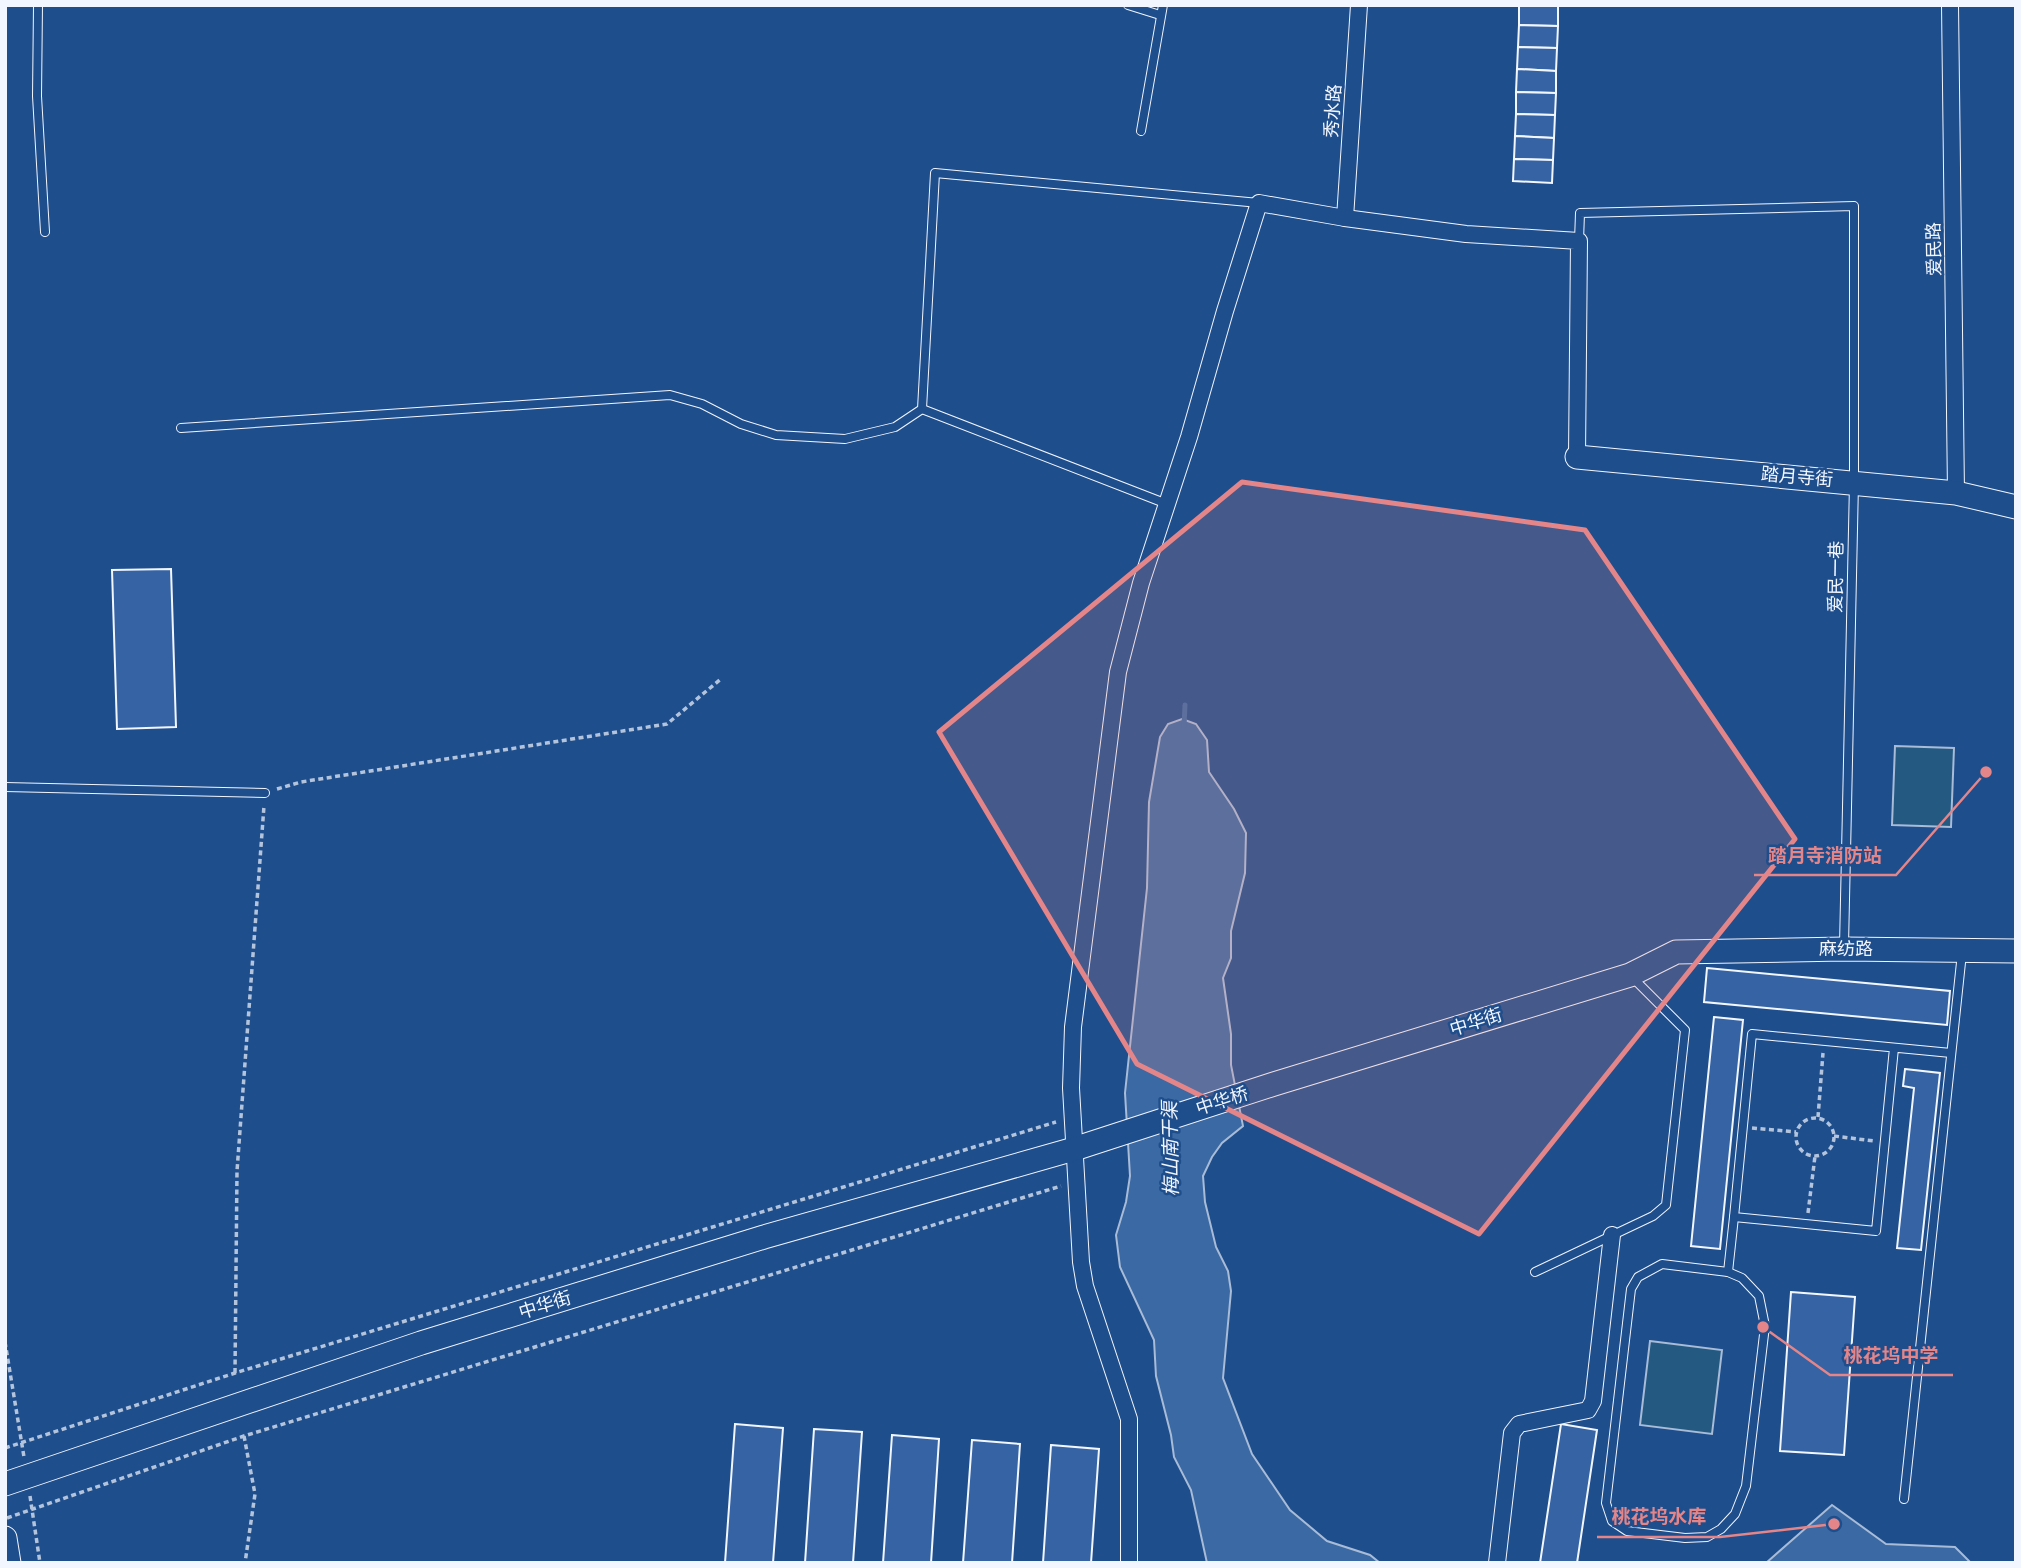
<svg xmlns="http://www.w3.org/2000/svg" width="2021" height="1568" font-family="'Libre Baskerville','Noto Sans SC',serif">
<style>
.green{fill:#245a82;stroke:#a8bbd7;stroke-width:2}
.water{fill:#3b69a3;stroke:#a8bbd7;stroke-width:2}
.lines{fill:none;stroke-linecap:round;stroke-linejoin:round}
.stream{stroke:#3b69a3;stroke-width:5}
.building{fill:#3563a3;stroke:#f2f6ff;stroke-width:2}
.lane-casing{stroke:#f2f6ff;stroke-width:10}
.street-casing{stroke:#f2f6ff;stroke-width:18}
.secondary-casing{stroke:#f2f6ff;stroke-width:25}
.path{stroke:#b3c4dc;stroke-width:3.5;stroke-dasharray:5 3.5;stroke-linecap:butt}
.lane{stroke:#1f4e8c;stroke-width:8}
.street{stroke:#1f4e8c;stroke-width:16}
.secondary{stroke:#1f4e8c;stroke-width:23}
.marked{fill:#e38589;fill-opacity:0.2;stroke:#e38589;stroke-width:5;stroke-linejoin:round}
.labels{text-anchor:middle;stroke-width:5;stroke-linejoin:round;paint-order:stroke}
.street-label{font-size:18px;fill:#f2f6ff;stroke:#1f4e8c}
.water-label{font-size:19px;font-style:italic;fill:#f2f6ff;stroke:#1f4e8c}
.leader{fill:none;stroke:#e38589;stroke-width:2.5}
.callout-dot{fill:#e38589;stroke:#1f4e8c;stroke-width:2.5}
.callout-label{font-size:19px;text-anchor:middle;font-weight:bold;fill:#e38589;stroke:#1f4e8c;stroke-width:5;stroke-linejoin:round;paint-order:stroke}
</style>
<rect width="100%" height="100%" fill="#1f4e8c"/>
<!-- green -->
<g class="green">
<polygon points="1895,746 1954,748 1951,827 1892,825"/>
<polygon points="1650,1341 1722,1350 1712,1434 1640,1425"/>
</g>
<!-- water -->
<g class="water">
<polygon points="1182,719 1196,724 1207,740 1209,772 1234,809 1246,833 1245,873 1231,931 1231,958 1223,978 1231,1034 1231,1065 1243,1126 1222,1143 1212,1157 1203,1176 1205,1202 1216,1247 1228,1271 1231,1291 1223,1378 1252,1454 1290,1510 1327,1541 1370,1555 1380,1563 1207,1563 1191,1490 1174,1457 1171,1435 1156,1376 1154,1340 1120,1267 1116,1235 1126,1202 1130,1176 1125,1093 1147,888 1149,802 1160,737 1168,724"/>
<polygon points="1832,1505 1886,1544 1955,1547 1971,1563 1766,1563"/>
</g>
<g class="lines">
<!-- stream -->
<polyline class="stream" points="1184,726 1185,705"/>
</g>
<!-- building -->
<g class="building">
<polygon points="1519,5 1558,5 1558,26 1519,25"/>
<polygon points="1519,25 1558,26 1557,48 1518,47"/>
<polygon points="1518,47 1557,48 1556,71 1517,69"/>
<polygon points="1517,69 1556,71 1556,93 1516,92"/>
<polygon points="1516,92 1556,93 1555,115 1516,114"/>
<polygon points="1516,114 1555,115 1554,138 1515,136"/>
<polygon points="1515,136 1554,138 1553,160 1514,159"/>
<polygon points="1514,159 1553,160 1552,183 1513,181"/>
<polygon points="171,569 176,727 117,729 112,570"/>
<polygon points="1707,968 1950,991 1947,1025 1704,1002"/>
<polygon points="1714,1017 1743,1020 1720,1249 1691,1246"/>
<polygon points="1905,1069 1940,1073 1921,1250 1897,1248 1914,1088 1903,1086"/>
<polygon points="1791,1292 1855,1297 1844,1455 1780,1451"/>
<polygon points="735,1424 783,1428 773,1563 725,1563"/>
<polygon points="1561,1424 1597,1430 1577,1563 1540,1563"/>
<polygon points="814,1429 862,1432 853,1563 805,1563"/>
<polygon points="892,1435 939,1439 931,1563 883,1563"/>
<polygon points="972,1440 1020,1444 1012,1563 963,1563"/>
<polygon points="1051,1445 1099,1449 1091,1563 1043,1563"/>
</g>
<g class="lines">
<!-- lane casing -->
<g class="lane-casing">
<g id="lane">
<polyline points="38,5 37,96 45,232"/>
<polyline points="1128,5 1160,15"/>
<polyline points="1141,131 1163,5"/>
<polyline points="1579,241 1580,213 1854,206 1854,483 1844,946"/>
<polyline points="922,409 1167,504"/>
<polyline points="181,428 670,395 702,404 741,424 776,435 845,439 895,427 922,409 935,173 1259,203"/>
<polyline points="5,787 265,793"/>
<polyline points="1894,1048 1876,1231 1734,1217 1752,1034 1951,1053"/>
<polygon points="1662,1264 1728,1272 1742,1278 1759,1296 1765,1326 1746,1486 1735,1514 1721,1529 1707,1537 1685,1538 1627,1531 1612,1521 1606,1503 1631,1289 1638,1277"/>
<polyline points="1535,1272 1653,1216 1666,1205 1685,1030 1632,977"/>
<polyline points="1728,1272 1734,1217"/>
<polyline points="1904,1499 1962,953"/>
</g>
</g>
<!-- street casing -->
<g class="street-casing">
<g id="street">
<polyline points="1950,5 1956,493"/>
<polyline points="1345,218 1359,5"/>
<polyline points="1129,1563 1129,1419 1085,1286 1081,1262 1071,1088 1073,1027 1118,672 1141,583 1189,437 1225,311 1259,203 1345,218 1466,234 1579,241 1577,457"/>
<polyline points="1497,1563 1512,1433 1519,1424 1588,1410 1593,1401 1612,1235"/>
</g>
</g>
<!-- secondary casing -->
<g class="secondary-casing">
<g id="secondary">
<polyline points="1577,457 1956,493 2016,507"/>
<polyline points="5,1484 421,1343 764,1237 1074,1149 1274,1084 1630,975 1676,952 1844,949 2016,951"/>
<polyline points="5,1538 9,1563"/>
</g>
</g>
<!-- path -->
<g class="path">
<polyline points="277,789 301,782 667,724 722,678"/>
<polyline points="1818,1117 1823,1053"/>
<circle cx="1815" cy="1137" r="19"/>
<polyline points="1752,1128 1796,1132"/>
<polyline points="1834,1136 1874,1141"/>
<polyline points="1808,1213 1815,1156"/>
<polyline points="5,1342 24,1457"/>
<polyline points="235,1373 237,1171 264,806"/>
<polyline points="244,1436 255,1494 245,1563"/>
<polyline points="5,1448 235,1373 1056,1122"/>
<polyline points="30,1496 40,1563"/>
<polyline points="7,1518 244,1436 1061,1186"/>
</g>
<!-- lane -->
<use href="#lane" class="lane"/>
<!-- street -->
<use href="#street" class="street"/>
<!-- secondary -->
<use href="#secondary" class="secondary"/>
</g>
<!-- marked area -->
<path class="marked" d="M1242,482L1585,530L1795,839L1479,1234L1137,1064L939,732Z"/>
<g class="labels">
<!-- street labels -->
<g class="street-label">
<text transform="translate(1333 111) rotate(-86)" y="6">秀水路</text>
<text transform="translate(1934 249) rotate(-91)" y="6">爱民路</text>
<text transform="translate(1797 477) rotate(5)" y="6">踏月寺街</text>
<text transform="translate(1836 577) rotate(-89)" y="6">爱民一巷</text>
<text x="1846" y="955">麻纺路</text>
<text transform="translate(1476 1022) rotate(-17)" y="6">中华街</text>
<text transform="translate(1222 1101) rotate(-18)" y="6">中华桥</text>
<text transform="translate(545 1305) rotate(-17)" y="6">中华街</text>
</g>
<!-- water labels -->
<g class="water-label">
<text transform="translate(1170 1149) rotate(-91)" y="7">梅山南干渠</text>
</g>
</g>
<!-- callouts -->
<path class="leader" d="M1986 772L1896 875H1754M1763 1327L1830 1375H1953M1834 1524L1720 1537H1597"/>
<g class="callout-dot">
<circle cx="1986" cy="772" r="7"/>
<circle cx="1763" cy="1327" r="7"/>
<circle cx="1834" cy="1524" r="7"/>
</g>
<g class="callout-label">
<text x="1825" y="862">踏月寺消防站</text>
<text x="1891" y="1362">桃花坞中学</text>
<text x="1659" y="1523">桃花坞水库</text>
</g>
<!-- border -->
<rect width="2021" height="1568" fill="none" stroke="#f2f6ff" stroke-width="14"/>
</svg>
